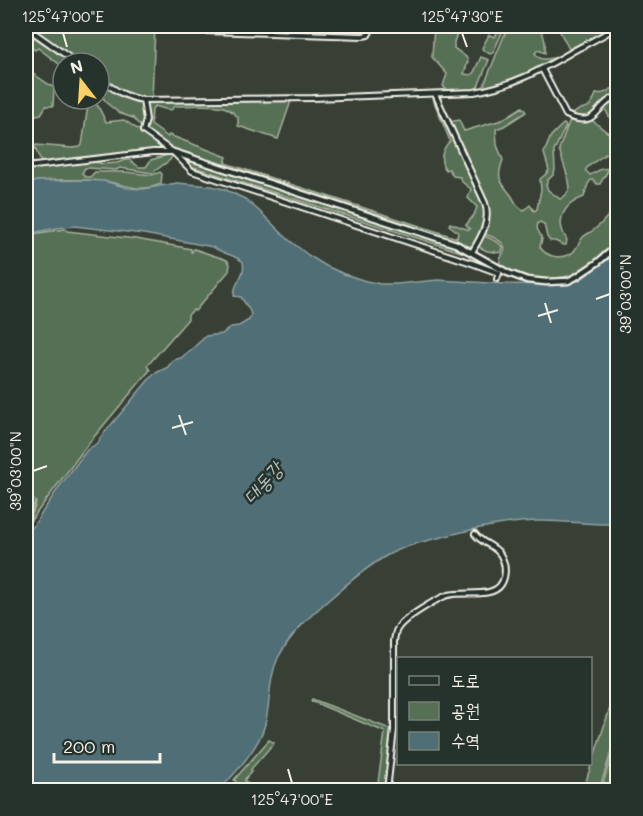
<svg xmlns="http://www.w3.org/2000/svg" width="643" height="816" font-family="Mali,'Poor Story',sans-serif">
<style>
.green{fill:#576f54;stroke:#a6b09e;stroke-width:1.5}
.water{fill:#4f6e75;stroke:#91a2a3;stroke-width:1.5}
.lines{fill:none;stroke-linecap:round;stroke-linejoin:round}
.minor-casing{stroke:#f4f1e8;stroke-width:8}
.tertiary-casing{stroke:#f4f1e8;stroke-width:9}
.minor{stroke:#26332d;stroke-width:4}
.tertiary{stroke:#26332d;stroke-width:4.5}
.ticks{fill:none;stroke:#f4f1e8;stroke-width:2}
.labels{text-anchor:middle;stroke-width:5;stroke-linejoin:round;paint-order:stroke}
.water-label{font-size:20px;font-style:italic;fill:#b2bdba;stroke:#26332d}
.neatline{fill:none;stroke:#f4f1e8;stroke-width:2}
.ticks-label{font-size:15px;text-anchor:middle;fill:#f4f1e8}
</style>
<rect width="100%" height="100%" fill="#384036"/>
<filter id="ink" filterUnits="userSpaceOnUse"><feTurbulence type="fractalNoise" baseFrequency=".0167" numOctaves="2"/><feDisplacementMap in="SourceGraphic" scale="12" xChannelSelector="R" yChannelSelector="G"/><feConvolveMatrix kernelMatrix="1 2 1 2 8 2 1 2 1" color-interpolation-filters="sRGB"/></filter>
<g filter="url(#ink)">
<!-- green -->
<g class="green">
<path d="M26,26H155L152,98C128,98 118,90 99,77V63H79Z"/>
<polygon points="434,26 460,26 454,42 454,48 466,57 468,61 464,74 471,75 474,72 481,57 489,60 477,89 471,91 448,91 443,86 447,74 432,57"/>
<polygon points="500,26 505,26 493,53 490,54 483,50 482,48 489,35 495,37"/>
<path d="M508,26H523L525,30L527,26H538C545,34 546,43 545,53L538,50L535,53C540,61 545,59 553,58V60L515,80L488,88L485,87L484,85Z"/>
<polygon points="557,26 608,26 610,29 569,49"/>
<polygon points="26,32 72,63 63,63 63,67 38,48 35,50 26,43"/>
<polygon points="26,69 54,88 53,106 46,106 41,114 31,116 26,120"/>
<polygon points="99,81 120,96 138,102 141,105 144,117 144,126 141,127 133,118 119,113 109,105 99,93"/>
<path d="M617,86V94C612,95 608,97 604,100C592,110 594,119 575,116L574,113C587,103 588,114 596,94L604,93Z"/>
<path d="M435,98L454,143L485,208C487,223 480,234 474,246H468L174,150L151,134L147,129V103H148L291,101L278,139L238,126V117C235,114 231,110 226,108C217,103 186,106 175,106L171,110L165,109L155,106L152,109L151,125L168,137L169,135L227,157L225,163L457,238L458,232L449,225L450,223L469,230L470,229L466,225L474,215L477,207L468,198L471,189L461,181L460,177L453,176L449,169L446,170C438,161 442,149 450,141L434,102Z"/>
<polygon points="617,98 617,127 611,120 604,107 605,104"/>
<polygon points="84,99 90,99 98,106 106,122 124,120 158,143 160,146 160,148 156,150 41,162 35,148 36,145 73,148 80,147 82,145 88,105"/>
<path d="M522,107L526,112L504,126L496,129L497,145L503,160C496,179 500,181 511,195C516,202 516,207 524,210L530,205L534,211L537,209L541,190L540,179L546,174L549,170L544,153L551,136L562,125L564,124L566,126L554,151L555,170L553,175L548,180L546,185L548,190L560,199L566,195L570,188L569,181L559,149L569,122L571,121L578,122L593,121L607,132L617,136V150L609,151C602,158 593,161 586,169V171L590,175C598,172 600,167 609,169L601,182L600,184H597L593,180H591L588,184L584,197C564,204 554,220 567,240L566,245H563L555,241H550L547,237L544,224L540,222L538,223C535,231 541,233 542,239L540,247C546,257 561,260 572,253C577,249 579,242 583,237C587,234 591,232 595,229C605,221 612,213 617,200L618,240L616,243C588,270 571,283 530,277C522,276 510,274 504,269C491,258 513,252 501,242C496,238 489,236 484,233L488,221V210L449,122L459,120L464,131L502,120Z"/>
<path d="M171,154L172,156L170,160L152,173L120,168L116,170L88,168H85L82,173L85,177H90L95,172H124L152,175L160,172L162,174L161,184C137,194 125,183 101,181C76,179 50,179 26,183V169L36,167L92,161L103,164L117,163L125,160H130L139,167H146L151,160Z"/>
<polygon points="182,157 454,246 470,255 191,166 181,158"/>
<polygon points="65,229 67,231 136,239 191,249 191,252 192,252 194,249 227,260 230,264 229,271 195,311 193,310 188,315 188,319 147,366 150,370 88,444 29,523 36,503 35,501 26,529 26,235"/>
<polygon points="483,235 499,243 503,248 501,253 487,251 477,246"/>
<polygon points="617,687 617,734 599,790 583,790"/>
<polygon points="312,699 390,729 391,735 385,790 377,790 385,732 311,701"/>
<path d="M617,738V759L613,766L612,771L610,772C611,780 618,783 617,790H601Z"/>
<polygon points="269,740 274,743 251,769 252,771 245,779 245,781 254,790 245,790 234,780"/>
</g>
<!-- water -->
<path class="water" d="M82,180L104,181L128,188L143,189L177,183L211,186L224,189L245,199L258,210L289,240L308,255L326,266L344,274L366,281L380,284H397L438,280L507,284L562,285L580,280L605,261L617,257V524C590,525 563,520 536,521C504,522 473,529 442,537C424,541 403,546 386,556C367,567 349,582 332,597C312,614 290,634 278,658C268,679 271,702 265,724C260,746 234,775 219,790H26V537L59,487L87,450L99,442L100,438L151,377L156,373L168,367L173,360L181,358L193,348L206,336L222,334L231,327L239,326L249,320L251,315L250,311L241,297L234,296C233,283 246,277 243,262C234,254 222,254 213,247L144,234L74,226L57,228L26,234V183L38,181Z"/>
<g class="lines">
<!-- minor casing -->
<g class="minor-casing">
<g id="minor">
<polyline points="165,26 178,30 206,31 363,36 368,35 373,26"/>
<polyline points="26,27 77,63"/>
<path d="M542,69L566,115C599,130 594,104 618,96"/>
<path d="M99,79C114,89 124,97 143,100L313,98L474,92C516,85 540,70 577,49C590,42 605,35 618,26"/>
<path d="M435,94L485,203C491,221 481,237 472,252"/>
<polyline points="143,100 146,120 143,131 173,152 192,171 469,262 499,273 497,279"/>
<polyline points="26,122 28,122"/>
<polyline points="26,167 153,152 172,152"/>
<path d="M387,790L394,730V641C395,636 395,631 398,628C403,619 438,598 448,595C461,592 476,595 489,592C507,588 508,567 500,554C494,545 481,543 475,534"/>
</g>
</g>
<!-- tertiary casing -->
<g class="tertiary-casing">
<polyline id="tertiary" points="173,152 456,244 508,273 527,280 546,282 568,281 576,277 597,263 618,245"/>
</g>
<!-- minor -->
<use href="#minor" class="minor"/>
<!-- tertiary -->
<use href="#tertiary" class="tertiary"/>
</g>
</g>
<!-- ticks -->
<path class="ticks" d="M63,33L67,47M462,33L467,47M596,299L610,294M545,303L551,323M538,316L558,310M179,415L186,435M172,428L193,422M33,471L47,466M288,769L292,783"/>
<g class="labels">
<!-- water labels -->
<g class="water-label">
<text transform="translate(263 483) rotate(-48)" y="7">대동강</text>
</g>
</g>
<!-- margin -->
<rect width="643" height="816" fill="none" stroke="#26332d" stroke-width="66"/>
<!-- legend -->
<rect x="397" y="657" width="195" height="108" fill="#26332d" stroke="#787f78" stroke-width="1.5"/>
<rect x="409" y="676" width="30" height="9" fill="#26332d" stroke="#787f78" stroke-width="1.5"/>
<text x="451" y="687" font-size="18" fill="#f4f1e8">도로</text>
<rect x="409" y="702" width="30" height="18" fill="#576f54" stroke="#787f78" stroke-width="1.5"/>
<text x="451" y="717" font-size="18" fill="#f4f1e8">공원</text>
<rect x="409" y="732" width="30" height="18" fill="#4f6e75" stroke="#787f78" stroke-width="1.5"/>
<text x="451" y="747" font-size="18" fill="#f4f1e8">수역</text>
<!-- north arrow -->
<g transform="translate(81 81) rotate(343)"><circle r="28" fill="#26332d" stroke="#787f78" stroke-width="1.5"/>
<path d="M0-4.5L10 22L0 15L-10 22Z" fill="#ffd166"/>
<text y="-9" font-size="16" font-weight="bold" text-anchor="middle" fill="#f4f1e8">N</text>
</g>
<!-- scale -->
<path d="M54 753v9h106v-9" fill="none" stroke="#f4f1e8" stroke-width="3"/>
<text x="63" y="753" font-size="18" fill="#f4f1e8" stroke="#26332d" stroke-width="4.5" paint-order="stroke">200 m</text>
<rect x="33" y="33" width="577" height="750" class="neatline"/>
<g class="ticks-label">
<text x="63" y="22">125°47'00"E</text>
<text x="462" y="22">125°47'30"E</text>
<text transform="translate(626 294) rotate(-90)" y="5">39°03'00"N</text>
<text transform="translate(16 471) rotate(-90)" y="5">39°03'00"N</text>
<text x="292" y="805">125°47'00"E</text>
</g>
</svg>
